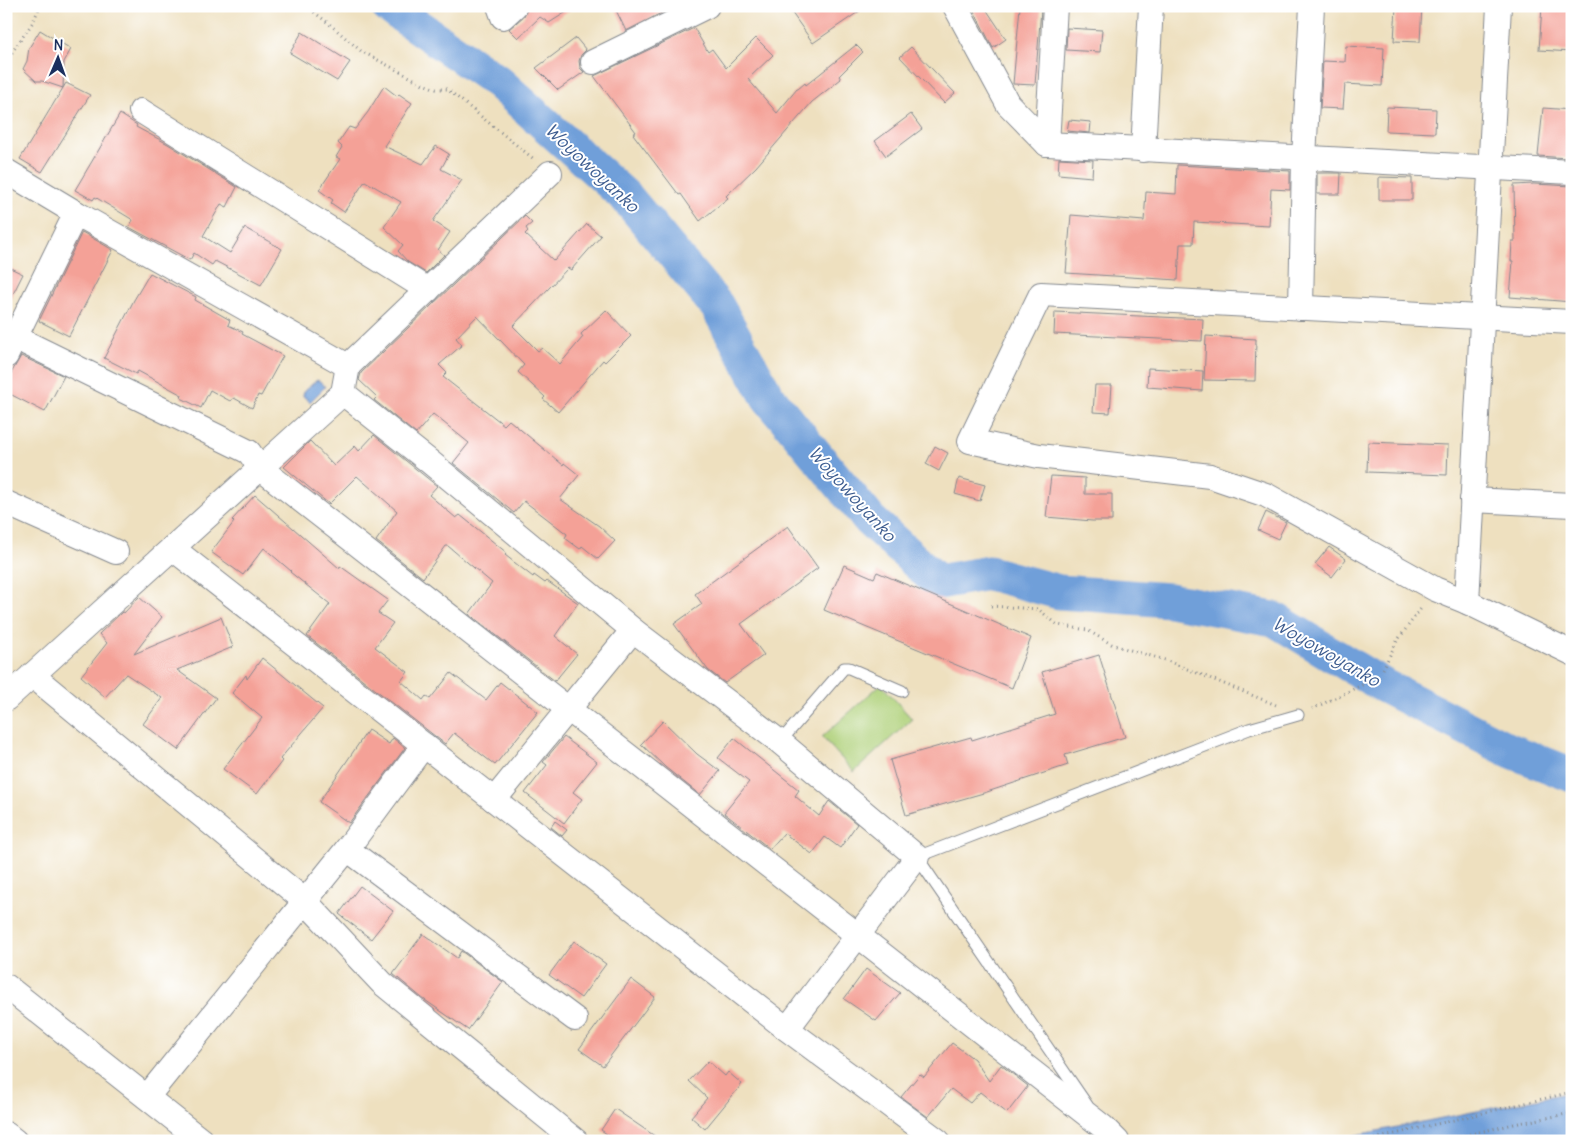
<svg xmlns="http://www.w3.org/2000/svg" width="1578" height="1147" font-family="Delius,sans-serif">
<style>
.green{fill:#aed078;stroke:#64806b}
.water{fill:#709fd9;stroke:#46679c}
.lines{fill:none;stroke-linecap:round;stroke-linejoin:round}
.river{stroke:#709fd9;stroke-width:35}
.building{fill:#f4a197}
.lane-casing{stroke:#84888e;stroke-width:13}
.street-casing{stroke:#84888e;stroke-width:26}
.path{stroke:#84888e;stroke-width:3;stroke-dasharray:1 4;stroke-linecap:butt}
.lane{stroke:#fff;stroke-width:11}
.street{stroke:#fff;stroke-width:24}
.labels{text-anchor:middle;stroke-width:4;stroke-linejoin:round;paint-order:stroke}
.water-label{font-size:18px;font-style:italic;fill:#3d5c8f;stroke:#fff}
</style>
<rect width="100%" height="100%" fill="#fff"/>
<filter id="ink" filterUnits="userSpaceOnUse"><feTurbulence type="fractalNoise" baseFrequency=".02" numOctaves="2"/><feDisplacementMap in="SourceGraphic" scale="10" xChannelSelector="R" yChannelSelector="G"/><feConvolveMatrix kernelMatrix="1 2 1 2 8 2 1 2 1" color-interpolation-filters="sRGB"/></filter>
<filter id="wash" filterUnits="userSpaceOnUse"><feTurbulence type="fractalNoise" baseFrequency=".0096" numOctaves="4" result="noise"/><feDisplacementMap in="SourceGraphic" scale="20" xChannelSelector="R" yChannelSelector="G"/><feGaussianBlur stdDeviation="1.12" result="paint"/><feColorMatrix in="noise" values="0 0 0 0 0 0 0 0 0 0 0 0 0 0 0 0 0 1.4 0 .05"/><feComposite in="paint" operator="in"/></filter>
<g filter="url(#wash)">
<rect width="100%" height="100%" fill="#eee0bf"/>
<!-- green -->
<polygon class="green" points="881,684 912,719 854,772 822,737"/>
<!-- water -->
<g class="water">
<polygon points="317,380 321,382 325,387 310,402 303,396 304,391"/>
<polygon points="1572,1092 1572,1141 1327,1141"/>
</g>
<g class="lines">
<!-- river -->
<polyline class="river" points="388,6 498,82 627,198 717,306 768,397 870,520 938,582 989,573 1059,592 1169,600 1274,619 1384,686 1509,750 1572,775"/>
</g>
<g id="blocks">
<!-- building -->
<g class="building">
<polygon points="528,6 576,6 549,23 540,17 518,38 509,29 524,16"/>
<polygon points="614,6 675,6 626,31"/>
<polygon points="787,6 867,6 813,43"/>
<polygon points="977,6 984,6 1006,39 993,48 973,9"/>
<polygon points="1396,6 1422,6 1420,42 1394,41"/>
<polygon points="1542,6 1572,6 1572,52 1539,50"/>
<polygon points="1020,7 1041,9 1035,85 1013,84"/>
<polygon points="694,28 708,52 712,49 726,68 756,38 773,55 748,79 777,113 797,89 798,89 805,83 806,85 856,45 863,52 839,76 841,79 812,102 756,167 726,196 728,198 700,221 681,194 679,195 633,134 636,132 594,76"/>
<polygon points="1067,28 1102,30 1100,52 1066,50"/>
<polygon points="40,30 71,49 64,62 63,88 42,81 36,81 23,69 27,61 29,48"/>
<polygon points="302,32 350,62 337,81 290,53"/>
<polygon points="576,38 586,50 581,55 579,61 580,68 584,72 558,90 536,68"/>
<polygon points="1346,46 1384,48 1382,86 1345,84 1343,109 1320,108 1323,61 1345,62"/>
<polygon points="911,47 955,93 944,103 900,57"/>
<polygon points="66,83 90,95 42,172 20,159"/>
<polygon points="384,86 397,96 399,94 412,103 384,146 423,164 436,146 449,154 441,169 462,180 433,221 450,232 438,250 444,255 426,273 408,262 398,251 403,245 384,227 401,202 365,181 344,212 331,203 333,200 319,190 340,159 336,157 342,147 338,143 349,127 355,129 368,112"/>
<polygon points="1387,107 1436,109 1435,133 1386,131"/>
<polygon points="1543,108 1572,110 1572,134 1568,134 1568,158 1538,156"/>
<polygon points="120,114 137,125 136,127 168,144 237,187 227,207 221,204 203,236 230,253 245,228 282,249 261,285 215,261 212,265 194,253 190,260 129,227 133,220 95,197 93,200 75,190"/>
<polygon points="911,114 922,129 886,156 875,141"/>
<polygon points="1069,120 1091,122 1090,133 1067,131"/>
<polygon points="1059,158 1093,160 1092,177 1058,174"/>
<polygon points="1177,165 1290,171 1290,190 1271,189 1269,226 1194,222 1193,244 1180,244 1178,280 1066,273 1071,215 1144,221 1146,192 1176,194"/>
<polygon points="1317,173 1341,173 1340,194 1317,194"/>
<polygon points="1379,177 1412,178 1412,200 1379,200"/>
<polygon points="1534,184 1572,186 1572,302 1510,297 1513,261 1511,261 1512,241 1515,241 1514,185"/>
<polygon points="525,216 532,223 526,228 528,231 525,234 554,261 587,224 601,236 571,270 568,268 513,326 538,351 542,348 560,364 583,337 581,334 606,310 631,336 605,362 603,360 558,412 543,399 545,397 518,372 524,365 477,316 456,338 462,345 439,365 447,373 443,377 504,425 509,420 563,465 564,463 579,475 560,499 599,526 615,541 598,559 582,546 580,549 565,538 567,534 524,501 514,513 453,463 469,443 433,414 416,434 374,400 377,397 359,380 361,373"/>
<polygon points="82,232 113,250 69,336 39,321"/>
<polygon points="6,266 23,274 6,308"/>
<polygon points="150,273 196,297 195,300 230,320 228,325 243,332 242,334 283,356 261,396 258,395 252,408 234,398 230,401 210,390 201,408 181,398 182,395 138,371 136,374 104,358 134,300"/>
<polygon points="1055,312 1203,319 1202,341 1054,334"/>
<polygon points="1206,336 1256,339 1255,381 1204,380"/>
<polygon points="21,356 64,376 45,412 6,392 6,382"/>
<polygon points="1148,368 1203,371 1202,391 1147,387"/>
<polygon points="1095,385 1112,385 1110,413 1093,412"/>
<polygon points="374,435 437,486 429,495 456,518 460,515 507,553 505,555 533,577 534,575 545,583 547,581 578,603 555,636 577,654 555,681 469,614 492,583 448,546 446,546 423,578 376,541 397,511 357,476 329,504 284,467 310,441 334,466 355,446 359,451"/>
<polygon points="1368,442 1448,445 1447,475 1367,472"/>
<polygon points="935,446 948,453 939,471 926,464"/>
<polygon points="1051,476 1085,478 1085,494 1112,494 1112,521 1092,521 1046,517"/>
<polygon points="959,478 985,485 980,501 955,494"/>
<polygon points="255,495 339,568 340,566 388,600 378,613 393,623 375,647 408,672 401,681 423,700 426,696 430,699 451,673 486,700 500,682 538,712 495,765 454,733 445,744 307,636 330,604 290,572 291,571 264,548 243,575 211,552 234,522 232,520"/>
<polygon points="1266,512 1286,522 1278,539 1258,530"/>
<polygon points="788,526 818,568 741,624 764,655 725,683 708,670 674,624 702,604 695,594"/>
<polygon points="1329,547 1346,559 1332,577 1315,564"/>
<polygon points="844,565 874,578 877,572 1031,638 1012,688 824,610"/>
<polygon points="139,597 162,617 134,654 221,617 233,647 177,670 216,698 178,750 143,724 162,698 126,674 105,697 81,676 107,643 99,634 122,612 124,613"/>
<polygon points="1099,655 1125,737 1065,755 1068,765 987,792 906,815 890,760 971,737 972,740 1055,714 1042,672"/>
<polygon points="262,658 323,708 280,759 282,761 257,794 223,769 262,718 232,693 246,675 247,679"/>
<polygon points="663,721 697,754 720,771 700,795 665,767 641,744"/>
<polygon points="368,730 389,744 393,738 405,748 349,823 319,802"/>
<polygon points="564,737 597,762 573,792 582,799 564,823 525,793 547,765 543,762"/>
<polygon points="734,738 799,790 795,796 819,816 829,801 857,824 840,848 825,837 812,854 784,833 770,849 724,813 749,782 718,758"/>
<polygon points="555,821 567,830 562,836 551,827"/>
<polygon points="360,886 393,911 371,939 339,914"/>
<polygon points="423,934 457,958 461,951 503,982 468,1030 422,998 393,974"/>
<polygon points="574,941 606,964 581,998 549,975"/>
<polygon points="866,969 900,993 876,1021 844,999"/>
<polygon points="631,979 655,997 603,1066 579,1049"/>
<polygon points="952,1043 974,1059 989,1081 1001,1065 1028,1086 1007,1113 980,1092 970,1103 951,1089 928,1117 901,1097 920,1074 924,1077"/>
<polygon points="708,1061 725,1076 728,1072 742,1084 705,1129 691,1117 707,1098 689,1081"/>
<polygon points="615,1109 662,1141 617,1141 601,1130"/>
</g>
</g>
</g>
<g filter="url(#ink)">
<use href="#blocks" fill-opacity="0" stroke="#84888e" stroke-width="1"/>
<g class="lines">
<!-- lane casing -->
<g class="lane-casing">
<g id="lane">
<polyline points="780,742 844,668 849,668 902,691"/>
<polyline points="1087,1105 917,857 1249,729 1298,715"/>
</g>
</g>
<!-- street casing -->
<g class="street-casing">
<g id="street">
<polyline points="499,6 503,17 515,6"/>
<polyline points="955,6 1008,104 1047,144 1572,172"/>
<polyline points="593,62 707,6"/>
<polyline points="141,111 428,290"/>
<polyline points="1047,144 1055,6"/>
<polyline points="1143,150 1151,6"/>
<polyline points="6,171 76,213 348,366"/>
<polyline points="1301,308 1304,158 1312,6"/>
<polyline points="1572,322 1041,294 970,441 1039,456 1210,476 1266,495 1435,589 1467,602 1572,653"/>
<polyline points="6,333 249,452 260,468 1103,1127 1117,1141"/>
<polyline points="6,356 76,213"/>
<polyline points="343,393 430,462 633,630 780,742 917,857 787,1029"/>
<polyline points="1472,500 1572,505"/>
<polyline points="6,503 116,552"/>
<polyline points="172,548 787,1029 938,1141"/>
<polyline points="1467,602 1499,6"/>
<polyline points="32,675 305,901 382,983 576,1141"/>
<polyline points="6,699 343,393 348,366 550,173"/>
<polyline points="494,800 633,630"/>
<polyline points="347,849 575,1019"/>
<polyline points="6,986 202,1141"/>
<polyline points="147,1097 347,849 424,745"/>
<polyline points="6,1134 15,1141"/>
</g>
</g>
<!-- path -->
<g class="path">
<polyline points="306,6 327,22 361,51 423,84 436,89 447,89 535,160"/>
<polyline points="6,61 33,22 40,6"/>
<polyline points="991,606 1038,609 1058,625 1087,630 1113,645 1165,660 1276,705"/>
<polyline points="1383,669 1397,641 1422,607"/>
<polyline points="1312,709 1370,681"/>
<polyline points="1365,1141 1572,1092"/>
<polyline points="1440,1141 1514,1124 1572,1113"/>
</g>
<!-- lane -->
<use href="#lane" class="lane"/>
<!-- street -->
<use href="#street" class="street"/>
</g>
</g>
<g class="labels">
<!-- water labels -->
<g class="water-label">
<text transform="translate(592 168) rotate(43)" y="6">Woyowoyanko</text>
<text transform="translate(852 494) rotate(48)" y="6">Woyowoyanko</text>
<text transform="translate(1326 652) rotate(30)" y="6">Woyowoyanko</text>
</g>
</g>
<!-- margin -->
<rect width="1578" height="1147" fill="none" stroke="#fff" stroke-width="25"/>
<!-- north arrow -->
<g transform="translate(58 58) rotate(2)" stroke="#ffffff" stroke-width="4" paint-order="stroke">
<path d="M0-4L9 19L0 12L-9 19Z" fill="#1b2f5e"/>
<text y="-8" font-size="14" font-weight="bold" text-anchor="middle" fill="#1b2f5e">N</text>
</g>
</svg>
